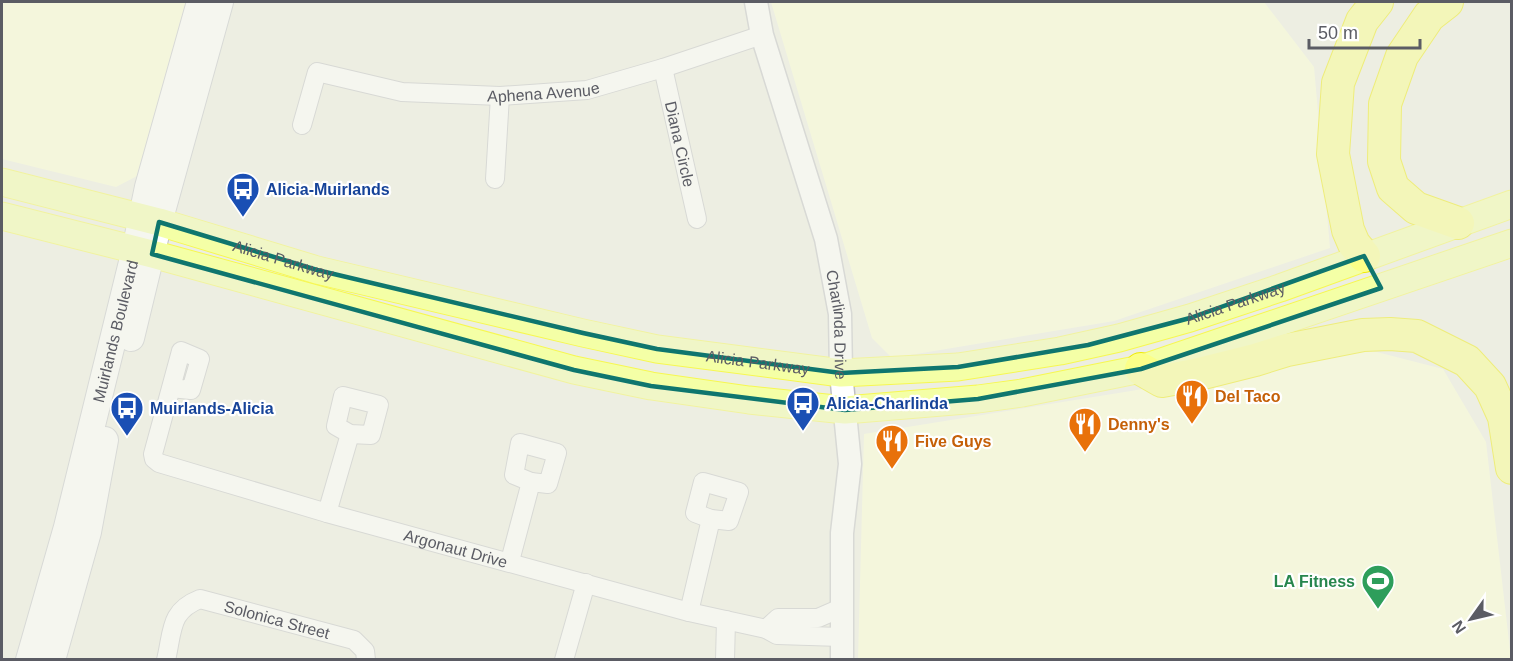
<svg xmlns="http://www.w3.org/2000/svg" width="1513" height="661" font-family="Helvetica,sans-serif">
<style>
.commercial{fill:#fdffd6}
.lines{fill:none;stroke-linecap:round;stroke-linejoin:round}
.minor-casing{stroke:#bfbfc6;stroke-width:20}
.tertiary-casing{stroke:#bfbfc6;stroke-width:25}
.secondary-casing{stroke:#bfc0c9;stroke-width:28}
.primary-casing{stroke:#f7f851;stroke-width:29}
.motorway-casing{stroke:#f0eb00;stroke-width:34}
.minor{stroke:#fff;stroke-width:18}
.tertiary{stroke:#fff;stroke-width:22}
.secondary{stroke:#fff;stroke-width:26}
.primary{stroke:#f4ffa6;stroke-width:27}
.motorway{stroke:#fbff88;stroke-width:32}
.marked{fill:none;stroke:#0f766e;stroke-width:4.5;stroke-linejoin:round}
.labels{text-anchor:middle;stroke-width:4.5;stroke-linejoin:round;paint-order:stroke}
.street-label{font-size:16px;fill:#5b5c64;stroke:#fff}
.transit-label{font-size:16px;font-weight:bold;fill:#164399;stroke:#fff;text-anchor:start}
.food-label{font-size:16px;font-weight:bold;fill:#c56008;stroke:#fff;text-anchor:start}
.leisure-label{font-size:16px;font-weight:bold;fill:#27864d;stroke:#fff;text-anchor:end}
</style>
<rect width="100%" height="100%" fill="#edeee2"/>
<!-- commercial -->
<g class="commercial">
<polygon points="2,2 186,2 137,176 116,187 2,159"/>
<polygon points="771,2 1264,2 1314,67 1330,248 1114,321 892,358 872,338"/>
<polygon points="1365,349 1443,369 1486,442 1511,659 858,660 864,434 1131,391"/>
</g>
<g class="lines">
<!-- minor casing -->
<g class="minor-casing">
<g id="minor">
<path id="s1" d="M663,68L697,219"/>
<path id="s2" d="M302,125L317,72L402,92L500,96L587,90L663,68L762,35"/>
<polyline points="495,179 500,96"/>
<path id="s3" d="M171,388L191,390L200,359L181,351L153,454L154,459L159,463L327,513L689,612L766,629L777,635L841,637"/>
<polygon points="343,396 379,405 371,435 350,434 336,426"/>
<polygon points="520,443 557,453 548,484 531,482 514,475"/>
<polygon points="703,482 739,492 729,521 711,519 695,513"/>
<polyline points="327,513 350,434"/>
<polyline points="510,561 531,482"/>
<polyline points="689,612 711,519"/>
<polyline points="766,629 778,618 818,618 841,608"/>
<path id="s4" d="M166,660C173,631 169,611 200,599L354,640L365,651L366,660"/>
<polyline points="564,660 586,583"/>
<polyline points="725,660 726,620"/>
</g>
</g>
<!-- tertiary casing -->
<g class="tertiary-casing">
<g id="tertiary">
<path id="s5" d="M756,2L762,35L826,239L840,314L841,373L850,464L842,533V660"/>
</g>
</g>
<!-- secondary casing -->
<g class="secondary-casing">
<g id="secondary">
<polyline points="131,338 159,222 220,2"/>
<path id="s6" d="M29,660L67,527L135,250L148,187L200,2"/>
<polyline points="52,660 88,532 105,440"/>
</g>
</g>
<!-- primary casing -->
<g class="primary-casing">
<g id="primary">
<path id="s7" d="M2,182L159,222L317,270L583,333L657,349L841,373L958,367L1060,351L1119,338L1190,318L1280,288L1512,204"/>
<polyline points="2,216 152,254 574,370 651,386 749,400 845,410 978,399 1022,393 1141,369 1512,243"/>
</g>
</g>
<!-- motorway casing -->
<g class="motorway-casing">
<g id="motorway">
<polyline points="1447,2 1429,16 1402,56 1385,104 1384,161 1393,188 1416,208 1458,223"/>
<polyline points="1364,256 1354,244 1348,230 1333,154 1338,83 1362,21 1377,2"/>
<polyline points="1141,369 1162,381 1195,375 1255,360 1287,350 1363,335 1390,334 1417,336 1467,361 1490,386 1504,417 1512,468"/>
</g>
</g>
<!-- minor -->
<use href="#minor" class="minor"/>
<!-- tertiary -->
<use href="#tertiary" class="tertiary"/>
<!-- secondary -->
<use href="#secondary" class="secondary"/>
<!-- primary -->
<use href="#primary" class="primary"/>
<!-- motorway -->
<use href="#motorway" class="motorway"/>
</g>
<!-- marked area -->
<path d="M0 0H1513V661H0ZM159,222L317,270L583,333L657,349L841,373L958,367L1088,345L1190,318L1364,256L1381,288L1141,369L978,399L845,410L651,386L574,370L152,254Z" fill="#edeee2" fill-opacity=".55" fill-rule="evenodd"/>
<path class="marked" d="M159,222L317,270L583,333L657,349L841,373L958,367L1088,345L1190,318L1364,256L1381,288L1141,369L978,399L845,410L651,386L574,370L152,254Z"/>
<!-- icons -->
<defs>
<g id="bus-pin" transform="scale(1.725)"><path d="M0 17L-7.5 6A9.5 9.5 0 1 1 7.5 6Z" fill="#1a4fb4" stroke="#fff"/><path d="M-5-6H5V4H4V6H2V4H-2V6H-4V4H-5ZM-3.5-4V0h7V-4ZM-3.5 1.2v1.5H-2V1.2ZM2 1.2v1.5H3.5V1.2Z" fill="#fff"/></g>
<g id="restaurant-pin" transform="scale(1.725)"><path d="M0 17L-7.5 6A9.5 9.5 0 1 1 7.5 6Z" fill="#e8710a" stroke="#fff"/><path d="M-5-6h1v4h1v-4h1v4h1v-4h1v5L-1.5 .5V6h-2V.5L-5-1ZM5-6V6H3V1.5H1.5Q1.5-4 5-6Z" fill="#fff"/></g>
<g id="stadium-pin" transform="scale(1.725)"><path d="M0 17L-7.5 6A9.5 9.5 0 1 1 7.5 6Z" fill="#2e9e5b" stroke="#fff"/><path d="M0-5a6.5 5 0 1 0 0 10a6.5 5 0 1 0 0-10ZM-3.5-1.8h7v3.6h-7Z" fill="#fff"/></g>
</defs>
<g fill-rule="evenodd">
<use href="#bus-pin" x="243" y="189"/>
<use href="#restaurant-pin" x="1192" y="396"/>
<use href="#bus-pin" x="803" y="403"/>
<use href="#bus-pin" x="127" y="408"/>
<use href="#restaurant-pin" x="1085" y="424"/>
<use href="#restaurant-pin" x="892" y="441"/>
<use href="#stadium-pin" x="1378" y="581"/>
</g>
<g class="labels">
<!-- street labels -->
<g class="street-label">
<text dy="6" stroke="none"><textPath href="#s2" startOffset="284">Aphena Avenue</textPath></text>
<text dy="6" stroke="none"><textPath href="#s1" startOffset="78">Diana Circle</textPath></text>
<text dy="6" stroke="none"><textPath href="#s7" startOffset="292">Alicia Parkway</textPath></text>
<text dy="6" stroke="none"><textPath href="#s7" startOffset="1264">Alicia Parkway</textPath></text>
<text dy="6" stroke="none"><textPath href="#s5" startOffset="334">Charlinda Drive</textPath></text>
<text dy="6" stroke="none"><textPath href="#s6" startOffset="340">Muirlands Boulevard</textPath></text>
<text dy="6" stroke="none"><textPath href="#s7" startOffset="778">Alicia Parkway</textPath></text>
<text dy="6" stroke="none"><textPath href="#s3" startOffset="500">Argonaut Drive</textPath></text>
<text dy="6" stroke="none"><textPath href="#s4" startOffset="154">Solonica Street</textPath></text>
</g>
<!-- transit labels -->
<g class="transit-label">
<text x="266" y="195">Alicia-Muirlands</text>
<text x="826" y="409">Alicia-Charlinda</text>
<text x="150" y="414">Muirlands-Alicia</text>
</g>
<!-- food labels -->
<g class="food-label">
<text x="1215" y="402">Del Taco</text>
<text x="1108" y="430">Denny's</text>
<text x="915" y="447">Five Guys</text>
</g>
<!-- leisure labels -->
<g class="leisure-label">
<text x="1355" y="587">LA Fitness</text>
</g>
</g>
<!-- border -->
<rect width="1513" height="661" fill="none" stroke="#5b5c64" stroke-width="6"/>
<!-- north arrow -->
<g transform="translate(1471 619) rotate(236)" stroke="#ffffff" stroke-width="4.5" paint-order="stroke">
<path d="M0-4.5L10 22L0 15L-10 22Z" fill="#5b5c64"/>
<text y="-9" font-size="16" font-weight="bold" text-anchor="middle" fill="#5b5c64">N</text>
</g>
<!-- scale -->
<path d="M1309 39v9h111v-9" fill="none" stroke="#5b5c64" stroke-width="3"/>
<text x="1318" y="39" font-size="18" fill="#5b5c64" stroke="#ffffff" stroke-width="4.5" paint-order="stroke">50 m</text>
</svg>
